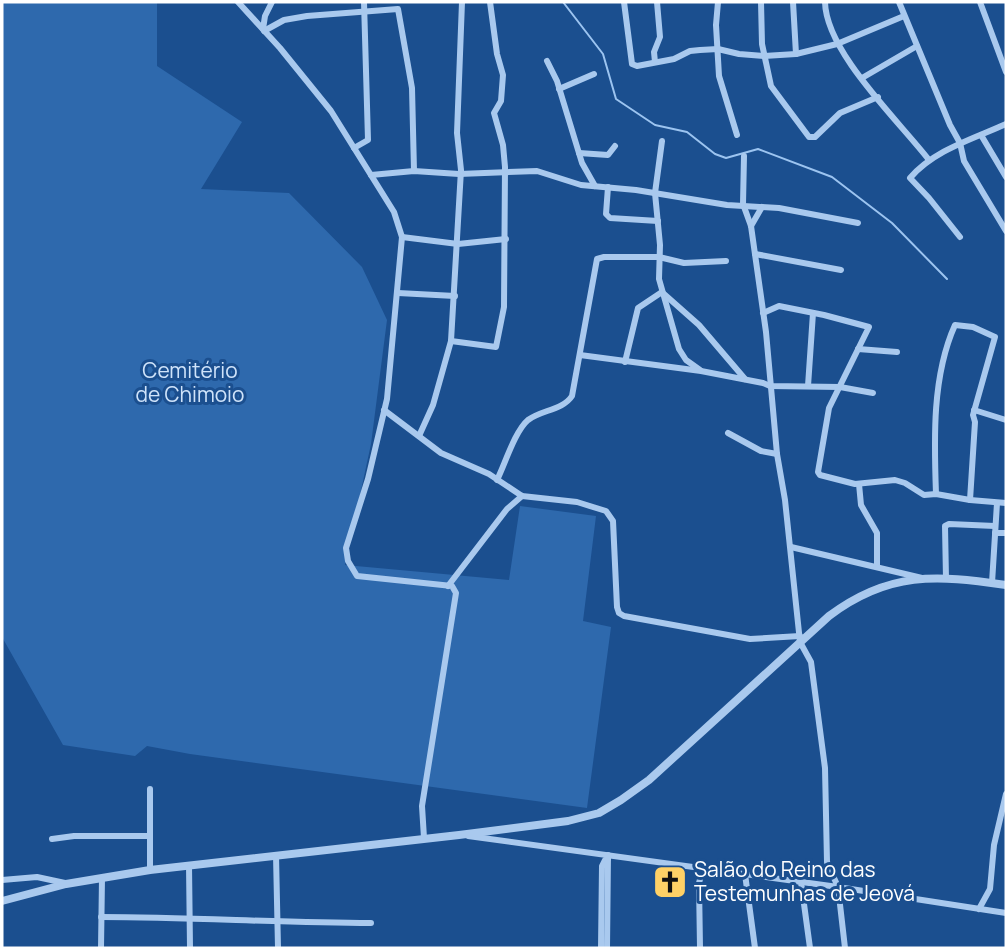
<svg xmlns="http://www.w3.org/2000/svg" width="1008" height="950" font-family="Manrope,sans-serif">
<style>
.green{fill:#2e69ad}
.lines{fill:none;stroke-linecap:round;stroke-linejoin:round}
.stream{stroke:#9cc4f0;stroke-width:2}
.minor{stroke:#a9c9ee;stroke-width:6}
.tertiary{stroke:#a9c9ee;stroke-width:8}
.labels{text-anchor:middle;stroke-width:6;stroke-linejoin:round;paint-order:stroke}
.park-label{font-size:21px;fill:#cfe3fa;stroke:#1b4f8f}
.poi-label{font-size:21px;fill:#fff;stroke:#1b4f8f;text-anchor:start}
</style>
<rect width="100%" height="100%" fill="#1b4f8f"/>
<!-- green -->
<polygon class="green" points="2,2 157,2 157,66 242,122 201,189 289,193 362,267 387,320 371,444 345,565 509,580 520,506 596,516 583,621 611,627 587,808 190,754 147,746 135,756 63,745 2,637"/>
<g class="lines">
<!-- stream -->
<polyline class="stream" points="563,2 603,54 616,99 655,125 687,132 715,154 726,158 758,149 832,177 892,223 947,279"/>
<!-- minor -->
<g class="minor">
<polyline points="238,2 280,48 331,111 394,212 402,237 387,399 368,479 346,548 348,561 357,576 452,586 456,593 422,806 424,838"/>
<polyline points="624,2 632,64 637,66 674,59 690,51 700,50 718,49 739,54 764,56 796,54 837,44 904,16"/>
<polyline points="718,2 716,25 719,76 737,135"/>
<polyline points="761,2 762,44 771,86 809,137 815,137 840,113 878,97"/>
<polyline points="793,2 796,54"/>
<path d="M825,2C826,52 898,120 929,160"/>
<polyline points="899,2 950,125 960,143 964,161 1006,231"/>
<polyline points="980,2 1006,72"/>
<polyline points="263,29 265,16 272,2"/>
<polyline points="264,31 284,20 307,16 398,9 412,88 414,171"/>
<polyline points="547,61 557,81 582,163 595,186"/>
<polyline points="655,62 654,52 660,37 657,2"/>
<polyline points="862,78 917,46"/>
<polyline points="559,89 594,74"/>
<polyline points="981,135 1006,177"/>
<polyline points="662,141 655,193 660,245 659,279 679,349 686,360 700,370"/>
<polyline points="354,148 368,140 364,2"/>
<polyline points="579,153 608,155 615,146"/>
<polyline points="744,156 743,204 751,226 766,332 777,454 785,500 800,642 811,662 825,768 827,862 838,887 845,948"/>
<polyline points="371,175 414,171 459,174 537,171 581,185 636,190 727,205 779,208 858,223"/>
<polyline points="608,187 606,214 610,218 658,221"/>
<polyline points="751,226 762,207"/>
<polyline points="402,237 458,244 506,239"/>
<path d="M960,237L929,198L910,178C934,150 973,139 1006,124"/>
<polyline points="755,254 841,270"/>
<polyline points="398,293 455,296"/>
<polyline points="664,294 699,325 745,379"/>
<polyline points="763,313 779,306 824,315 869,327 829,408 818,472 820,475 855,484 895,480 905,483 924,495 936,494 970,500 1006,503"/>
<polyline points="451,341 496,347 504,307 505,167 503,145 494,113 501,101 503,75 497,54 490,2"/>
<polyline points="858,349 897,352"/>
<polyline points="580,355 701,371 763,383 770,386 840,387 873,393"/>
<polyline points="625,362 638,308 662,292"/>
<polyline points="808,386 813,313"/>
<polyline points="384,410 441,453 489,474 522,496 577,502 606,511 613,521 617,607 619,613 624,616 750,639 800,636"/>
<polyline points="974,410 1006,420"/>
<polyline points="728,433 761,451 777,454"/>
<polyline points="419,436 433,405 451,341 461,170 457,133 462,2"/>
<path d="M497,480C505,464 515,431 528,420C541,410 563,410 572,396L597,259L604,257H659L684,263L726,261"/>
<polyline points="859,484 861,505 877,533 877,566"/>
<path d="M936,494C934,439 932,376 955,325L973,327L995,337L973,415L975,422L970,500"/>
<polyline points="995,533 1006,533"/>
<polyline points="791,547 922,578"/>
<polyline points="946,579 945,526 949,524 995,526"/>
<polyline points="992,583 997,503"/>
<polyline points="448,586 507,509 522,496"/>
<polyline points="468,836 838,887 1006,913"/>
<polyline points="52,839 74,836 150,836"/>
<polyline points="276,855 278,948"/>
<polyline points="189,865 190,948"/>
<polyline points="150,870 150,789"/>
<polyline points="745,874 755,948"/>
<polyline points="2,880 37,877 65,883"/>
<polyline points="801,882 810,948"/>
<polyline points="979,909 990,889 994,845 1006,794"/>
<path d="M101,917C191,917 281,923 371,923"/>
<polyline points="101,948 102,878"/>
<polyline points="601,948 602,866 605,860 608,859"/>
<polyline points="607,948 608,855"/>
<polyline points="700,948 699,883 703,868"/>
</g>
<!-- tertiary -->
<path class="tertiary" d="M2,901L66,884L150,870L459,835L568,821L599,813L621,800L649,780L829,616C889,571 936,575 1006,585"/>
</g>
<!-- icons -->
<defs>
<g id="church-square" transform="scale(1.75)"><rect x="-9" y="-9" width="18" height="18" rx="4" fill="#ffd166" stroke="#1b4f8f"/><path d="M-1.2-6h2.4v3.5h3.3v2.4h-3.3V6h-2.4V-.1h-3.3v-2.4h3.3Z" fill="#111"/></g>
</defs>
<g fill-rule="evenodd">
<use href="#church-square" x="670" y="882"/>
</g>
<g class="labels">
<!-- park labels -->
<g class="park-label">
<text x="190" y="378">Cemitério<tspan x="190" dy="24">de Chimoio</tspan></text>
</g>
<!-- poi labels -->
<g class="poi-label">
<text x="694" y="877">Salão do Reino das<tspan x="694" dy="24">Testemunhas de Jeová</tspan></text>
</g>
</g>
<!-- border -->
<rect width="1008" height="950" fill="none" stroke="#ffffff" stroke-width="7"/>
</svg>
